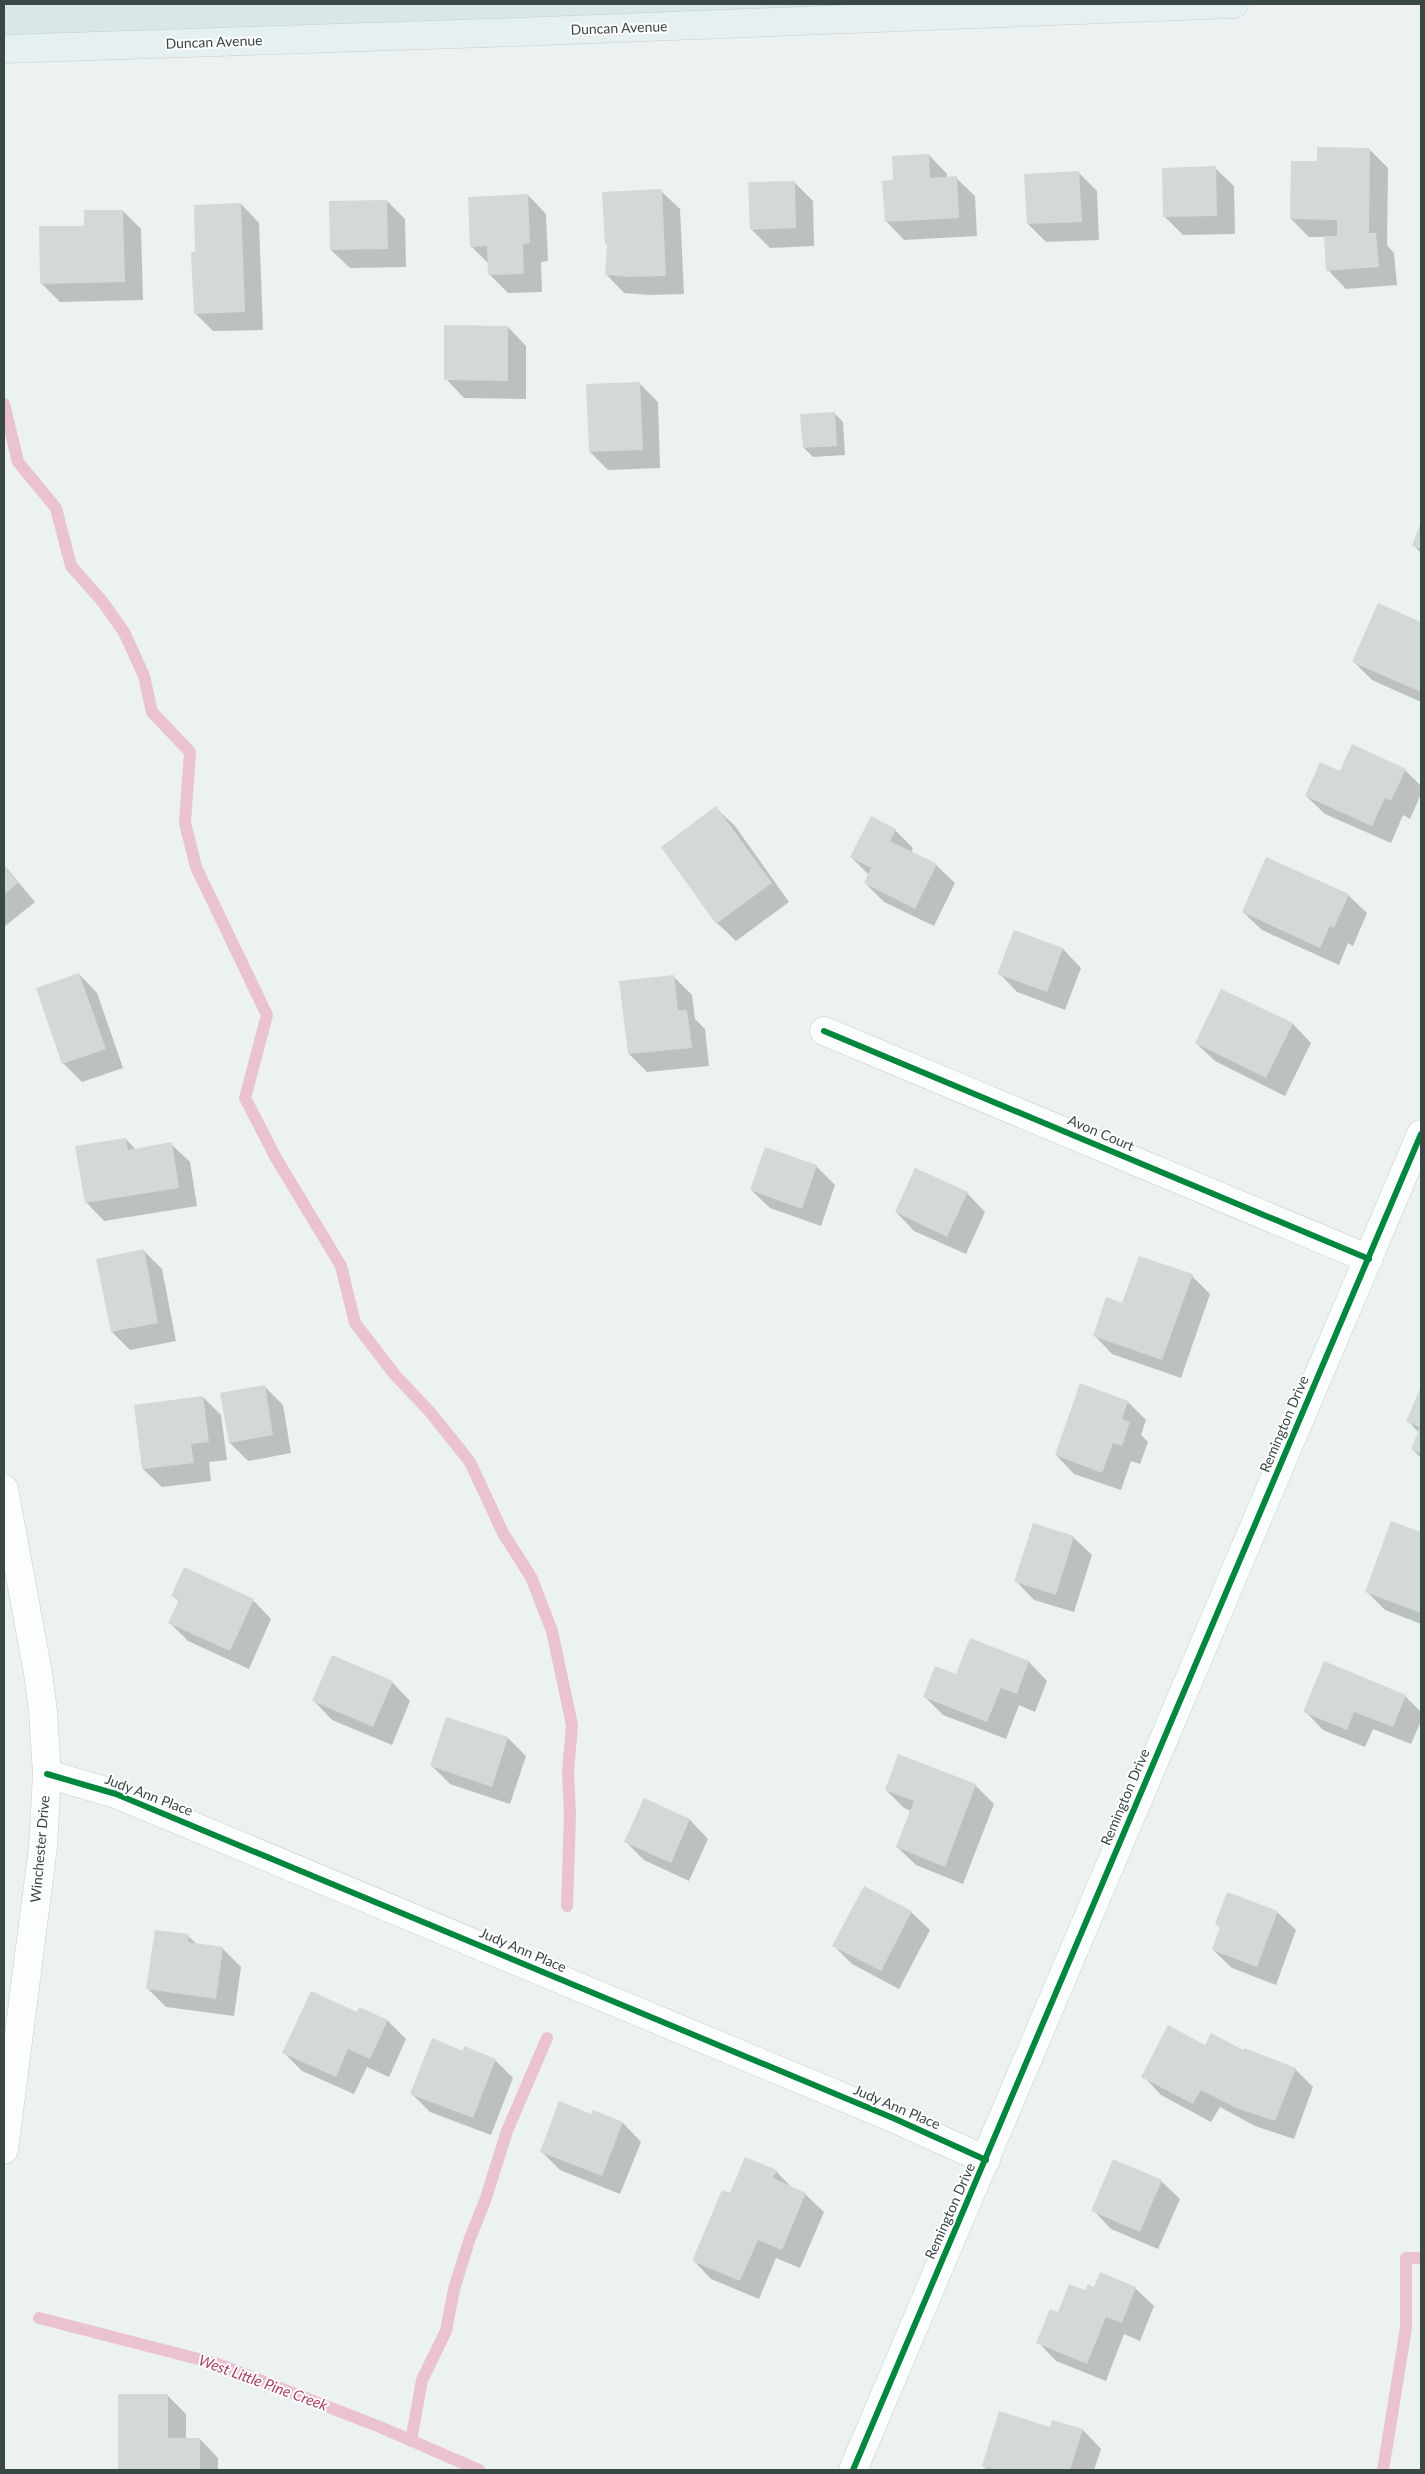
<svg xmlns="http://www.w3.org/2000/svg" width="1425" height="2474" font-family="Lato,sans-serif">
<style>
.education{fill:#d9e7e6}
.shadow{fill:#0003}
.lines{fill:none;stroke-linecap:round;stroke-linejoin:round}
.stream{stroke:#eac2d1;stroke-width:12}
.building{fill:#d3d9d9}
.minor-casing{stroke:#c8cecd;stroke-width:29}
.major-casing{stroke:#bcd2d0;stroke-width:29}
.minor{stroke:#fcfdfd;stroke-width:28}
.major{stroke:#e6f0f0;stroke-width:28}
.cycleway-casing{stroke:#fff;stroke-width:9}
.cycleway{stroke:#00873e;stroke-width:6}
.labels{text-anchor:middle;stroke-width:4;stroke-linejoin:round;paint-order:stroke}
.street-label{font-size:14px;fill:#394745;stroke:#fff}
.water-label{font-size:15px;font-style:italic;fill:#a83d62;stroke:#fff}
</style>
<rect width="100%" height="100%" fill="#ecf1f1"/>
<!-- education -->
<polygon class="education" points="4,4 1234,4 4,49"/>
<!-- shadow -->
<g class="shadow">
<polygon points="1370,150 1388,168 1387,245 1394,253 1397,285 1346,289 1328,270 1325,237 1309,237 1291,219 1318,163"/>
<polygon points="929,155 947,174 947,178 956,178 975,196 977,236 904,240 886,221 895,181"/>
<polygon points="1215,168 1234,186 1235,234 1183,235 1164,216"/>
<polygon points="1079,173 1097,191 1099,240 1046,242 1028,224"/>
<polygon points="794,182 813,201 814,246 770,248 751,229"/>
<polygon points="661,191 680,209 684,294 649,295 624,293 606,274 608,246 606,244"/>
<polygon points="528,195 546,214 548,261 541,262 542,292 508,293 489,274 489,264 472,247"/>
<polygon points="387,201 405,219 406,267 350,268 331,250"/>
<polygon points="241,204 259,223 263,330 213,331 195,313 196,253"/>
<polygon points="123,211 141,229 143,300 60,302 41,283 85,227"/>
<polygon points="508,327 526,346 526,399 464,398 446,379"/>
<polygon points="639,383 658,402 660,468 608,470 590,452"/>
<polygon points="834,413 843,422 845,455 813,457 804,448"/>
<polygon points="1421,524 1421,553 1414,546"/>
<polygon points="1379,604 1421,623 1421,702 1372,680 1354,662"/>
<polygon points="1352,746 1405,770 1421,786 1421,794 1410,819 1403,815 1391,843 1325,814 1306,796 1340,773"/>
<polygon points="716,808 735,826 789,902 736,941 717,923"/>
<polygon points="895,830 913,848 911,853 936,865 955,883 934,926 884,902 865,883 869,875 851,857"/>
<polygon points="4,865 35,902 4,927"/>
<polygon points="1348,895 1367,913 1353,946 1348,943 1339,965 1262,930 1243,912"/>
<polygon points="1015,931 1063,949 1081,968 1065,1010 1017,992 999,973"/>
<polygon points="79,974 97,993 123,1068 82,1082 63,1063"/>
<polygon points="673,976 692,995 695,1019 705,1029 709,1066 647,1072 629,1054"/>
<polygon points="1222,990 1293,1024 1311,1043 1285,1096 1215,1061 1196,1043"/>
<polygon points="126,1139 136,1150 171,1144 190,1162 197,1206 104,1221 86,1202"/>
<polygon points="766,1148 817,1167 835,1185 821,1226 770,1208 751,1190"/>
<polygon points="967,1193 985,1212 966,1254 914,1231 896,1212"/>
<polygon points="144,1251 162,1269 176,1341 130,1350 112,1332"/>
<polygon points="1192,1276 1210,1294 1181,1378 1112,1354 1094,1335 1122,1304"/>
<polygon points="264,1386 283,1405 291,1453 248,1461 230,1443"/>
<polygon points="1421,1389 1421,1458 1412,1449 1419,1433 1408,1421"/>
<polygon points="203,1397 221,1415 227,1460 209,1462 211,1481 162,1487 143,1469"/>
<polygon points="1128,1402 1146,1420 1141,1435 1148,1442 1140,1464 1131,1461 1121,1490 1074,1474 1056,1455"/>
<polygon points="1392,1523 1421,1533 1421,1624 1385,1610 1367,1592"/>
<polygon points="1073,1537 1092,1555 1074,1612 1034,1600 1016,1581"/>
<polygon points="173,1596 253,1600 271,1619 249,1669 188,1641 170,1623 179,1602"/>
<polygon points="971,1640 1029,1662 1047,1681 1035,1712 1019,1705 1006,1739 943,1715 925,1697 956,1676"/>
<polygon points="392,1682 410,1701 392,1745 332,1720 314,1701"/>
<polygon points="1405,1696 1421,1712 1421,1721 1411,1744 1373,1729 1365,1747 1323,1730 1305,1711"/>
<polygon points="508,1738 526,1756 510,1804 450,1784 432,1766"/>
<polygon points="899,1756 976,1786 994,1804 963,1884 916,1865 897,1847 911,1811 904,1808 886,1790"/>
<polygon points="645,1800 690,1820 708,1839 689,1881 644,1860 626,1842"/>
<polygon points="911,1912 930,1930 899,1989 852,1964 834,1946"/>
<polygon points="1277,1912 1296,1930 1276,1985 1232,1968 1213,1950 1221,1929 1216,1924"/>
<polygon points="188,1936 198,1945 223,1949 241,1967 234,2016 166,2007 148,1989"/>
<polygon points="358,2013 388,2021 406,2039 389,2077 367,2067 354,2094 302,2071 284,2053"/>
<polygon points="1206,2047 1244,2052 1295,2069 1313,2087 1294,2139 1255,2126 1220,2107 1211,2122 1161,2095 1143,2076"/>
<polygon points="463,2052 495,2060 513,2078 491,2135 430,2112 412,2094"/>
<polygon points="594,2111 623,2123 641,2142 620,2194 560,2170 541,2151 592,2116"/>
<polygon points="776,2171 793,2189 805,2194 824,2212 800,2268 776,2258 759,2299 711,2279 693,2260 731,2195"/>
<polygon points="1161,2181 1180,2199 1158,2249 1111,2229 1093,2210"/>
<polygon points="1095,2288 1135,2288 1154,2306 1140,2341 1124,2334 1106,2381 1056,2361 1038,2342 1086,2292"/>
<polygon points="119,2395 167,2395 186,2414 186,2439 200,2439 218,2458 218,2470 119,2470"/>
<polygon points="1053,2422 1083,2430 1101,2449 1094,2470 988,2470 983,2466 1050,2429"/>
</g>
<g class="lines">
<!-- stream -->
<g class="stream">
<polyline points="4,404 18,462 56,508 71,566 102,601 124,632 144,676 152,712 190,752 185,823 196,867 267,1015 245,1098 276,1158 341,1266 355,1323 395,1375 430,1412 470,1462 503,1533 531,1577 552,1631 572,1725 568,1772 570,1815 567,1906"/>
<polyline points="39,2318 218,2364 380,2427 479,2470"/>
<polyline points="411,2441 422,2380 446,2331 454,2289 470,2238 485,2201 507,2131 547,2038"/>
<polyline points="1383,2470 1406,2328 1406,2258 1421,2258"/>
</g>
</g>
<!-- building -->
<g class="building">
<polygon points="1317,147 1370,148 1369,233 1376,233 1379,267 1326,271 1324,236 1337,236 1337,220 1290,219 1291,161 1317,161"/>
<polygon points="929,154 930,178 957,176 959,218 885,222 882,181 893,180 892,156"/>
<polygon points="1216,166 1217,216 1163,217 1162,168"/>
<polygon points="1079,171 1082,222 1027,224 1024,174"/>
<polygon points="795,181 796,228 750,230 748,182"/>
<polygon points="662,189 666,276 630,277 605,275 607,244 605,244 602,192"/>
<polygon points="528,194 530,243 523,244 524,274 488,275 487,246 470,247 468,197"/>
<polygon points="387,200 388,249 330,250 329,201"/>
<polygon points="241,203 245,312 194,314 191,252 195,252 194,205"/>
<polygon points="84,210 123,210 125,282 40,284 39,226 84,226"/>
<polygon points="444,325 508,326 508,381 444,380"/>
<polygon points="640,382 643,450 589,452 586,384"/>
<polygon points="835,412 837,446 803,448 800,414"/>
<polygon points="1421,521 1421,549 1412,546"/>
<polygon points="1378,603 1421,622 1421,692 1352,662"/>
<polygon points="1352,744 1406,769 1391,801 1385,798 1372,826 1305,796 1320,762 1340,771"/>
<polygon points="716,806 772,883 716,924 661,847"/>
<polygon points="871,816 896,829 890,841 937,864 915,909 864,883 871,868 850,857"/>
<polygon points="1266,857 1349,894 1334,928 1330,926 1320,948 1242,912"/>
<polygon points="4,866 18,883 4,894"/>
<polygon points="1014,930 1063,948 1047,992 997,974"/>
<polygon points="79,973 106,1049 62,1064 36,988"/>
<polygon points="674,975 678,1010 687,1010 692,1048 628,1054 619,981"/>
<polygon points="1221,989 1293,1023 1266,1078 1195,1043"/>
<polygon points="126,1138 128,1150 172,1142 179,1188 85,1203 75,1146"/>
<polygon points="765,1147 817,1165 802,1209 750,1190"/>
<polygon points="915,1168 968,1192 947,1237 895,1212"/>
<polygon points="144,1249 158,1323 111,1332 96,1259"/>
<polygon points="1139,1256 1193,1274 1162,1360 1093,1336 1106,1297 1122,1303"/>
<polygon points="1080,1383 1128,1401 1122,1419 1130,1422 1122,1446 1113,1443 1102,1473 1055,1455"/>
<polygon points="265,1385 273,1435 229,1443 220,1393"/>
<polygon points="1421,1386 1421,1454 1411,1449 1420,1427 1406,1422"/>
<polygon points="203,1396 209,1442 191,1444 194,1463 142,1469 134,1405"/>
<polygon points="1391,1521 1421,1532 1421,1613 1365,1592"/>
<polygon points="1033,1523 1074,1536 1056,1595 1014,1582"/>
<polygon points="184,1567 254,1599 230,1651 168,1623 179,1600 171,1596"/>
<polygon points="970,1638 1029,1661 1017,1694 1001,1688 987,1722 923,1697 935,1666 956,1674"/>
<polygon points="332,1655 393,1681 373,1727 312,1701"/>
<polygon points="1324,1661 1406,1695 1393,1727 1354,1712 1347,1730 1303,1712"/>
<polygon points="446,1717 508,1737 492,1787 430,1766"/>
<polygon points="898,1754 976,1784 945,1867 896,1847 914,1801 885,1790"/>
<polygon points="644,1798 690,1819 671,1863 624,1842"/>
<polygon points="864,1886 912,1911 881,1971 832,1946"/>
<polygon points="1227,1892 1278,1911 1257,1967 1212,1950 1220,1927 1215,1924"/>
<polygon points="155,1930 189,1934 188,1942 223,1947 216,1999 146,1989"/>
<polygon points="311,1991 357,2012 359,2007 388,2020 370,2059 348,2049 336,2077 282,2053"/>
<polygon points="1168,2025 1205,2045 1211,2033 1243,2050 1244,2048 1296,2068 1275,2121 1236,2108 1201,2090 1193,2104 1141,2077"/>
<polygon points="432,2038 463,2051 464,2046 496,2059 473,2118 410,2094"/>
<polygon points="559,2101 591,2114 593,2110 623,2122 602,2176 540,2152"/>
<polygon points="745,2157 777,2170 773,2178 806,2193 782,2250 758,2240 740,2281 692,2261 722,2190 730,2193"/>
<polygon points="1113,2159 1162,2180 1140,2232 1091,2211"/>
<polygon points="1100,2272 1136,2287 1122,2323 1106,2317 1087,2364 1036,2343 1050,2309 1058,2312 1069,2284 1085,2290 1088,2284 1094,2287"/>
<polygon points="118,2394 168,2394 168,2438 200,2438 200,2470 118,2470"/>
<polygon points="999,2411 1050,2427 1052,2420 1083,2429 1070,2470 995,2470 982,2466"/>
</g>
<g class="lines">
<!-- minor casing -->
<g class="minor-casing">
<g id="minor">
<polyline points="824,1031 1369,1259"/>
<polyline points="4,1489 38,1673 43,1712 47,1774 43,1847 4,2150"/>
<polyline points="47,1774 116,1794 893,2118 986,2160"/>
<polyline points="853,2470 1421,1134"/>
</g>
</g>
<!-- major casing -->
<g class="major-casing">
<polyline id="major" points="4,49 518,32 1234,4"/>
</g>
<!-- minor -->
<use href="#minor" class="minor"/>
<!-- major -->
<use href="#major" class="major"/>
<!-- cycleway casing -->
<g class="cycleway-casing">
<g id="cycleway">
<polyline points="824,1031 1369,1259"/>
<polyline points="47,1774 116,1794 893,2118 986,2160"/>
<polyline points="853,2470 1421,1134"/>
</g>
</g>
<!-- cycleway -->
<use href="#cycleway" class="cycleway"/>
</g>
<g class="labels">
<!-- street labels -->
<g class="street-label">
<text transform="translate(619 28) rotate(-2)" y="5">Duncan Avenue</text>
<text transform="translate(214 42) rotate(-2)" y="5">Duncan Avenue</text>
<text transform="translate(1101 1133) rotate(23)" y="5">Avon Court</text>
<text transform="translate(1284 1424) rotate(-67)" y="5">Remington Drive</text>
<text transform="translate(149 1795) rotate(21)" y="5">Judy Ann Place</text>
<text transform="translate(1125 1797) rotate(-67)" y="5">Remington Drive</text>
<text transform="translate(40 1849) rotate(-85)" y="5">Winchester Drive</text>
<text transform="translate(523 1950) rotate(23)" y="5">Judy Ann Place</text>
<text transform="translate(897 2107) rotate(23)" y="5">Judy Ann Place</text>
<text transform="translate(950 2211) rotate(-66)" y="5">Remington Drive</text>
</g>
<!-- water labels -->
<g class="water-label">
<text transform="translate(263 2383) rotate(20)" y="5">West Little Pine Creek</text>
</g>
</g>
<!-- border -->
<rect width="1425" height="2474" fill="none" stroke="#394745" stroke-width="10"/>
</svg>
